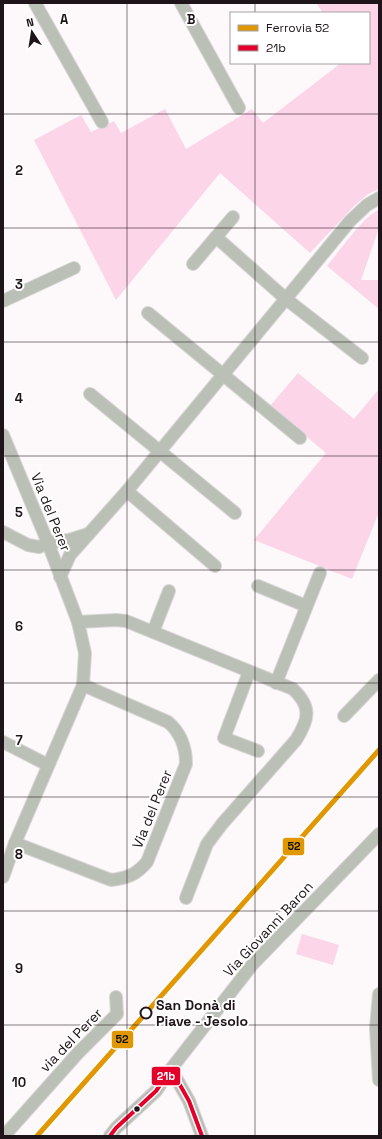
<svg xmlns="http://www.w3.org/2000/svg" width="382" height="1139" font-family="'Space Grotesk',sans-serif">
<style>
.green{fill:#fcd5e8}
.lines{fill:none;stroke-linecap:round;stroke-linejoin:round}
.minor-casing{stroke:#d9d4d6;stroke-width:14}
.minor{stroke:#bac0b5;stroke-width:12}
.bus-1-casing{stroke:#fff;stroke-width:7}
.bus-1{stroke:#e4002b;stroke-width:4}
.rail-1-casing{stroke:#fff;stroke-width:8}
.rail-1{stroke:#e19702;stroke-width:5}
.grid{fill:none;stroke:#1f1419;stroke-width:1;stroke-opacity:0.55}
.stop-dot{fill:#fff;stroke:#1f1419;stroke-width:2}
.bus-dot{fill:#1f1419;stroke:#fff;stroke-width:1.5}
.labels{text-anchor:middle;stroke-width:4;stroke-linejoin:round;paint-order:stroke}
.street-label{font-size:14px;fill:#1f1419;stroke:#fff}
.stop-label{font-size:14px;font-weight:bold;fill:#1f1419;stroke:#fff;text-anchor:start}
.grid-label{font-size:13px;text-anchor:middle;font-weight:bold;fill:#1f1419;stroke:#fff;stroke-width:4;stroke-linejoin:round;paint-order:stroke}
.line-badge{stroke:#fff;stroke-width:1.5}
.badge-label{font-size:11px;text-anchor:middle;font-weight:bold;fill:#fff}
.pale-badge-label{font-size:11px;text-anchor:middle;font-weight:bold;fill:#111}
</style>
<rect width="100%" height="100%" fill="#fdf8fa"/>
<!-- green -->
<g class="green">
<polygon points="316,3 379,3 379,189 368,194 354,206 310,253 220,173 116,300 34,140 81,115 91,132 114,121 121,133 165,109 186,149 252,109 263,123 341,63 369,63 369,13 323,13"/>
<path d="M379,210V228L361,280H379V309L327,266C338,253 365,214 379,210Z"/>
<polygon points="298,373 354,419 379,389 379,512 352,579 254,540 326,453 270,406"/>
<polygon points="302,934 339,945 333,965 296,954"/>
</g>
<g class="lines">
<!-- minor casing -->
<g class="minor-casing">
<g id="minor">
<polyline points="35,3 102,122"/>
<polyline points="181,3 239,108"/>
<polyline points="216,237 286,299 362,358"/>
<polyline points="193,264 233,217"/>
<polyline points="3,301 74,268"/>
<polyline points="148,313 300,438"/>
<polyline points="90,394 235,513"/>
<polyline points="3,435 48,543 78,622 85,653 83,685 15,843 3,877"/>
<polyline points="127,491 215,566"/>
<polyline points="3,532 28,545 39,547 48,543 69,540 88,534"/>
<polyline points="60,577 70,555 127,491 350,221 367,205 379,198"/>
<polyline points="258,586 306,606"/>
<path d="M78,622L116,620L126,621L293,689C312,707 309,719 296,740L222,824L207,844L186,898"/>
<polyline points="153,632 169,591"/>
<polyline points="249,672 224,738 258,751"/>
<polyline points="276,683 320,573"/>
<polyline points="344,716 379,680"/>
<polyline points="3,742 48,765"/>
<path d="M15,843L111,880C127,878 136,875 147,862L186,764C186,747 181,733 168,722L83,685"/>
<polyline points="379,994 376,1028 379,1080"/>
<polyline points="171,1069 189,1101 202,1136"/>
<polyline points="4,1136 78,1053 117,1014 116,997"/>
<polyline points="110,1136 116,1128 156,1091 171,1069 252,965 379,834"/>
</g>
</g>
<!-- minor -->
<use href="#minor" class="minor"/>
<!-- bus-1 casing -->
<g class="bus-1-casing">
<polyline id="bus-1" points="110,1136 116,1128 156,1091 171,1069 189,1101 202,1136"/>
</g>
<!-- bus-1 -->
<use href="#bus-1" class="bus-1"/>
<!-- rail-1 casing -->
<g class="rail-1-casing">
<polyline id="rail-1" points="37,1136 379,750"/>
</g>
<!-- rail-1 -->
<use href="#rail-1" class="rail-1"/>
</g>
<!-- grid -->
<path class="grid" d="M127,3V1136M255,3V13M255,63V1136M3,114H379M3,228H379M3,342H379M3,456H379M3,570H379M3,683H379M3,797H379M3,911H379M3,1025H379"/>
<!-- markers -->
<circle class="stop-dot" cx="146" cy="1013" r="5.5"/>
<circle class="bus-dot" cx="137" cy="1109" r="3.5"/>
<g class="labels">
<!-- street labels -->
<g class="street-label">
<text transform="translate(51 512) rotate(68)" y="5">Via del Perer</text>
<text transform="translate(152 809) rotate(-68)" y="5">Via del Perer</text>
<text transform="translate(268 929) rotate(-47)" y="5">Via Giovanni Baron</text>
<text transform="translate(71 1040) rotate(-46)" y="5">via del Perer</text>
</g>
<!-- stop labels -->
<g class="stop-label">
<text x="156" y="1010">San Donà di<tspan x="156" dy="16">Piave - Jesolo</tspan></text>
</g>
</g>
<g class="grid-label">
<text x="64" y="24">A</text>
<text x="191" y="24">B</text>
<text x="19" y="175">2</text>
<text x="19" y="289">3</text>
<text x="19" y="403">4</text>
<text x="19" y="517">5</text>
<text x="19" y="631">6</text>
<text x="19" y="745">7</text>
<text x="19" y="859">8</text>
<text x="19" y="973">9</text>
<text x="19" y="1087">10</text>
</g>
<g class="line-badge">
<rect x="282" y="837" width="23" height="19" rx="4" fill="#e19702"/>
<rect x="111" y="1030" width="23" height="19" rx="4" fill="#e19702"/>
<rect x="151" y="1066" width="30" height="20" rx="4" fill="#e4002b"/>
</g>
<g class="badge-label">
<text x="166" y="1080">21b</text>
</g>
<g class="pale-badge-label">
<text x="294" y="850">52</text>
<text x="122" y="1043">52</text>
</g>
<!-- border -->
<rect width="382" height="1139" fill="none" stroke="#1f1419" stroke-width="8"/>
<!-- legend -->
<rect x="230" y="12" width="140" height="52" fill="#ffffff" stroke="#a5a1a3"/>
<rect x="238" y="25" width="20" height="6" fill="#e19702" stroke="#a5a1a3"/>
<text x="266" y="32" font-size="12" fill="#1f1419">Ferrovia 52</text>
<rect x="238" y="45" width="20" height="6" fill="#e4002b" stroke="#a5a1a3"/>
<text x="266" y="52" font-size="12" fill="#1f1419">21b</text>
<!-- north arrow -->
<g transform="translate(32 32) rotate(348)" stroke="#ffffff" stroke-width="3" paint-order="stroke">
<path d="M0-3L7 15L0 10L-7 15Z" fill="#1f1419"/>
<text y="-6" font-size="11" font-weight="bold" text-anchor="middle" fill="#1f1419">N</text>
</g>
</svg>
